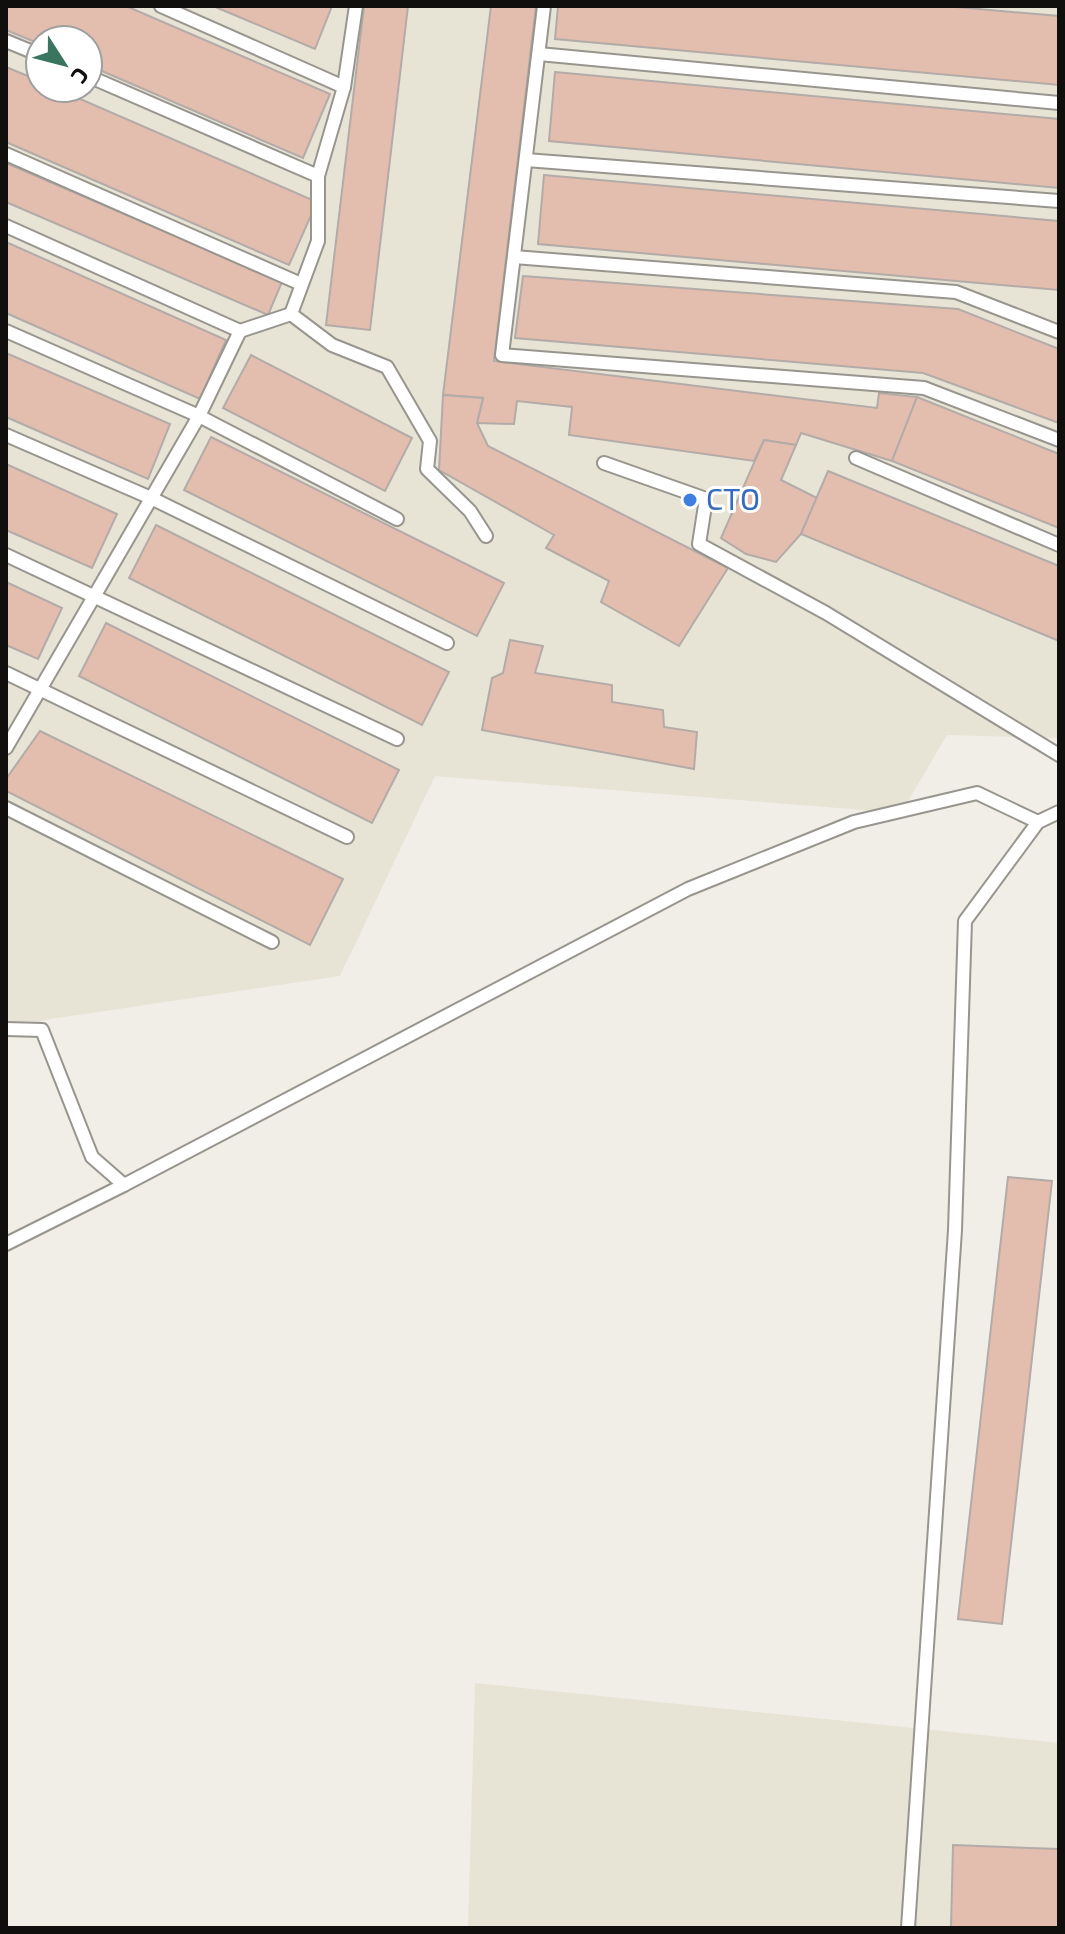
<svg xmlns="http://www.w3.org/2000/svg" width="1065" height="1934" font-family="'Exo 2',sans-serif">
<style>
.built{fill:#e7e4d5;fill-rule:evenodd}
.building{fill:#e3bdae;stroke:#b3aba8;stroke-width:2}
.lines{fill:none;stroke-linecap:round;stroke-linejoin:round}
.lane-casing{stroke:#97958e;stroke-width:16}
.lane{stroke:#fff;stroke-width:12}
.shop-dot{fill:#3f7fe0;stroke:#fff;stroke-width:3}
.labels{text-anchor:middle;stroke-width:6;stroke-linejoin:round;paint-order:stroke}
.shop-label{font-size:30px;fill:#366cbe;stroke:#fff;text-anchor:start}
</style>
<rect width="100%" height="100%" fill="#f0eee7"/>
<!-- built -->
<g class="built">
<path d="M6,6H1059V738L947,735L901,813L435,776L340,976L44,1020L6,1037ZM40,40H88V88H40Z"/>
<polygon points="475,1683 1059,1743 1059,1928 468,1928"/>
</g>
<!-- building -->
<g class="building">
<polygon points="6,6 126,6 330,94 303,158 88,65 88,40 40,40 40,44 6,30"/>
<polygon points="213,6 332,6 315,49"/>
<polygon points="364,6 408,6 370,330 326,325"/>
<polygon points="491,6 536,6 494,361 877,408 879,393 917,397 892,461 801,433 796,445 764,440 754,461 569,435 572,407 517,401 514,424 477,423 483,398 443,395"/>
<polygon points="558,6 945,6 1059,16 1059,85 555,39"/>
<polygon points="6,67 40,81 40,88 55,88 317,202 289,265 6,142"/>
<polygon points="555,72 1059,119 1059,188 549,141"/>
<polygon points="6,163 282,282 268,315 6,202"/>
<polygon points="544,175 1059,221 1059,290 538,244"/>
<polygon points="6,242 226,340 200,399 6,313"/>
<polygon points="523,276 958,309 1059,349 1059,423 923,373 515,338"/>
<polygon points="6,353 170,424 148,479 6,417"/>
<polygon points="251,355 412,438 385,491 223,408"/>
<polygon points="443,395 483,398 477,423 488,446 728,568 679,646 601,602 609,581 546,548 554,535 439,470"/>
<polygon points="917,397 1059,454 1059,528 892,461"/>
<polygon points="211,437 504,583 477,636 184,490"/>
<polygon points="764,440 796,445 781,480 817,498 801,534 776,562 746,554 721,538"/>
<polygon points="6,464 117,514 92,568 6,530"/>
<polygon points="828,471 1059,566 1059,641 801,534"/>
<polygon points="156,525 449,672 422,725 129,578"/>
<polygon points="6,582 62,608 38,659 6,645"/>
<polygon points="106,623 399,770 372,823 79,676"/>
<polygon points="510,640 543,646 535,673 612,685 612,702 663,710 664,727 697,732 694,769 482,730 492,678 503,673"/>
<polygon points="40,731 343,879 310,945 6,791 6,779"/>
<polygon points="1008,1177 1052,1181 1002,1624 958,1619"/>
<polygon points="953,1845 1059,1849 1059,1928 951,1928"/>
</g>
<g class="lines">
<!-- lane casing -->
<g class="lane-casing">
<g id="lane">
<polyline points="161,6 344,87"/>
<polyline points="544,6 502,355 924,388 1059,440"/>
<polyline points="6,41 40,55"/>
<polyline points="539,54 1059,103"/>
<polyline points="88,76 318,176"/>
<polyline points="6,154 301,284"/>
<polyline points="526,160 1059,201"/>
<polyline points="6,226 240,331"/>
<polyline points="514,257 956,292 1059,332"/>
<polyline points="291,314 332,345 387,367 430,441 427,469 470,511 486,536"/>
<polyline points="6,331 199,416 397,519"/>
<polyline points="6,435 151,498 447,643"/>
<polyline points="856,458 1059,545"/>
<polyline points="604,463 706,499 699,544 826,613 1059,755"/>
<polyline points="6,555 397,739"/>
<polyline points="6,673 347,837"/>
<polyline points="6,748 199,416 240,331 291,314 318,241 318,176 344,87 356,6"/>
<polyline points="6,808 272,942"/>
<polyline points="6,1029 42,1030 92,1157 124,1185 688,889 854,822 977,793 1038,822"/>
<polyline points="6,1244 124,1185"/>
<polyline points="908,1928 955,1230 965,921 1038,822 1059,812"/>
</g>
</g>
<!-- lane -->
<use href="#lane" class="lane"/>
</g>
<!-- markers -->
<circle class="shop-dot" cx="690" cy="500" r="8"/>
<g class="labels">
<!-- shop labels -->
<g class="shop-label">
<text x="706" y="510">СТО</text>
</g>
</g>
<!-- border -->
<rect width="1065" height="1934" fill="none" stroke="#100f0d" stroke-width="16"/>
<!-- north arrow -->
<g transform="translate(64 64) rotate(126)"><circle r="38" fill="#ffffff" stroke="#9f9f9e" stroke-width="2"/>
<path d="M0-6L14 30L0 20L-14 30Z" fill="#3a7560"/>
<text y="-12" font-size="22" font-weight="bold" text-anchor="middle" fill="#100f0d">С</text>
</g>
</svg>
